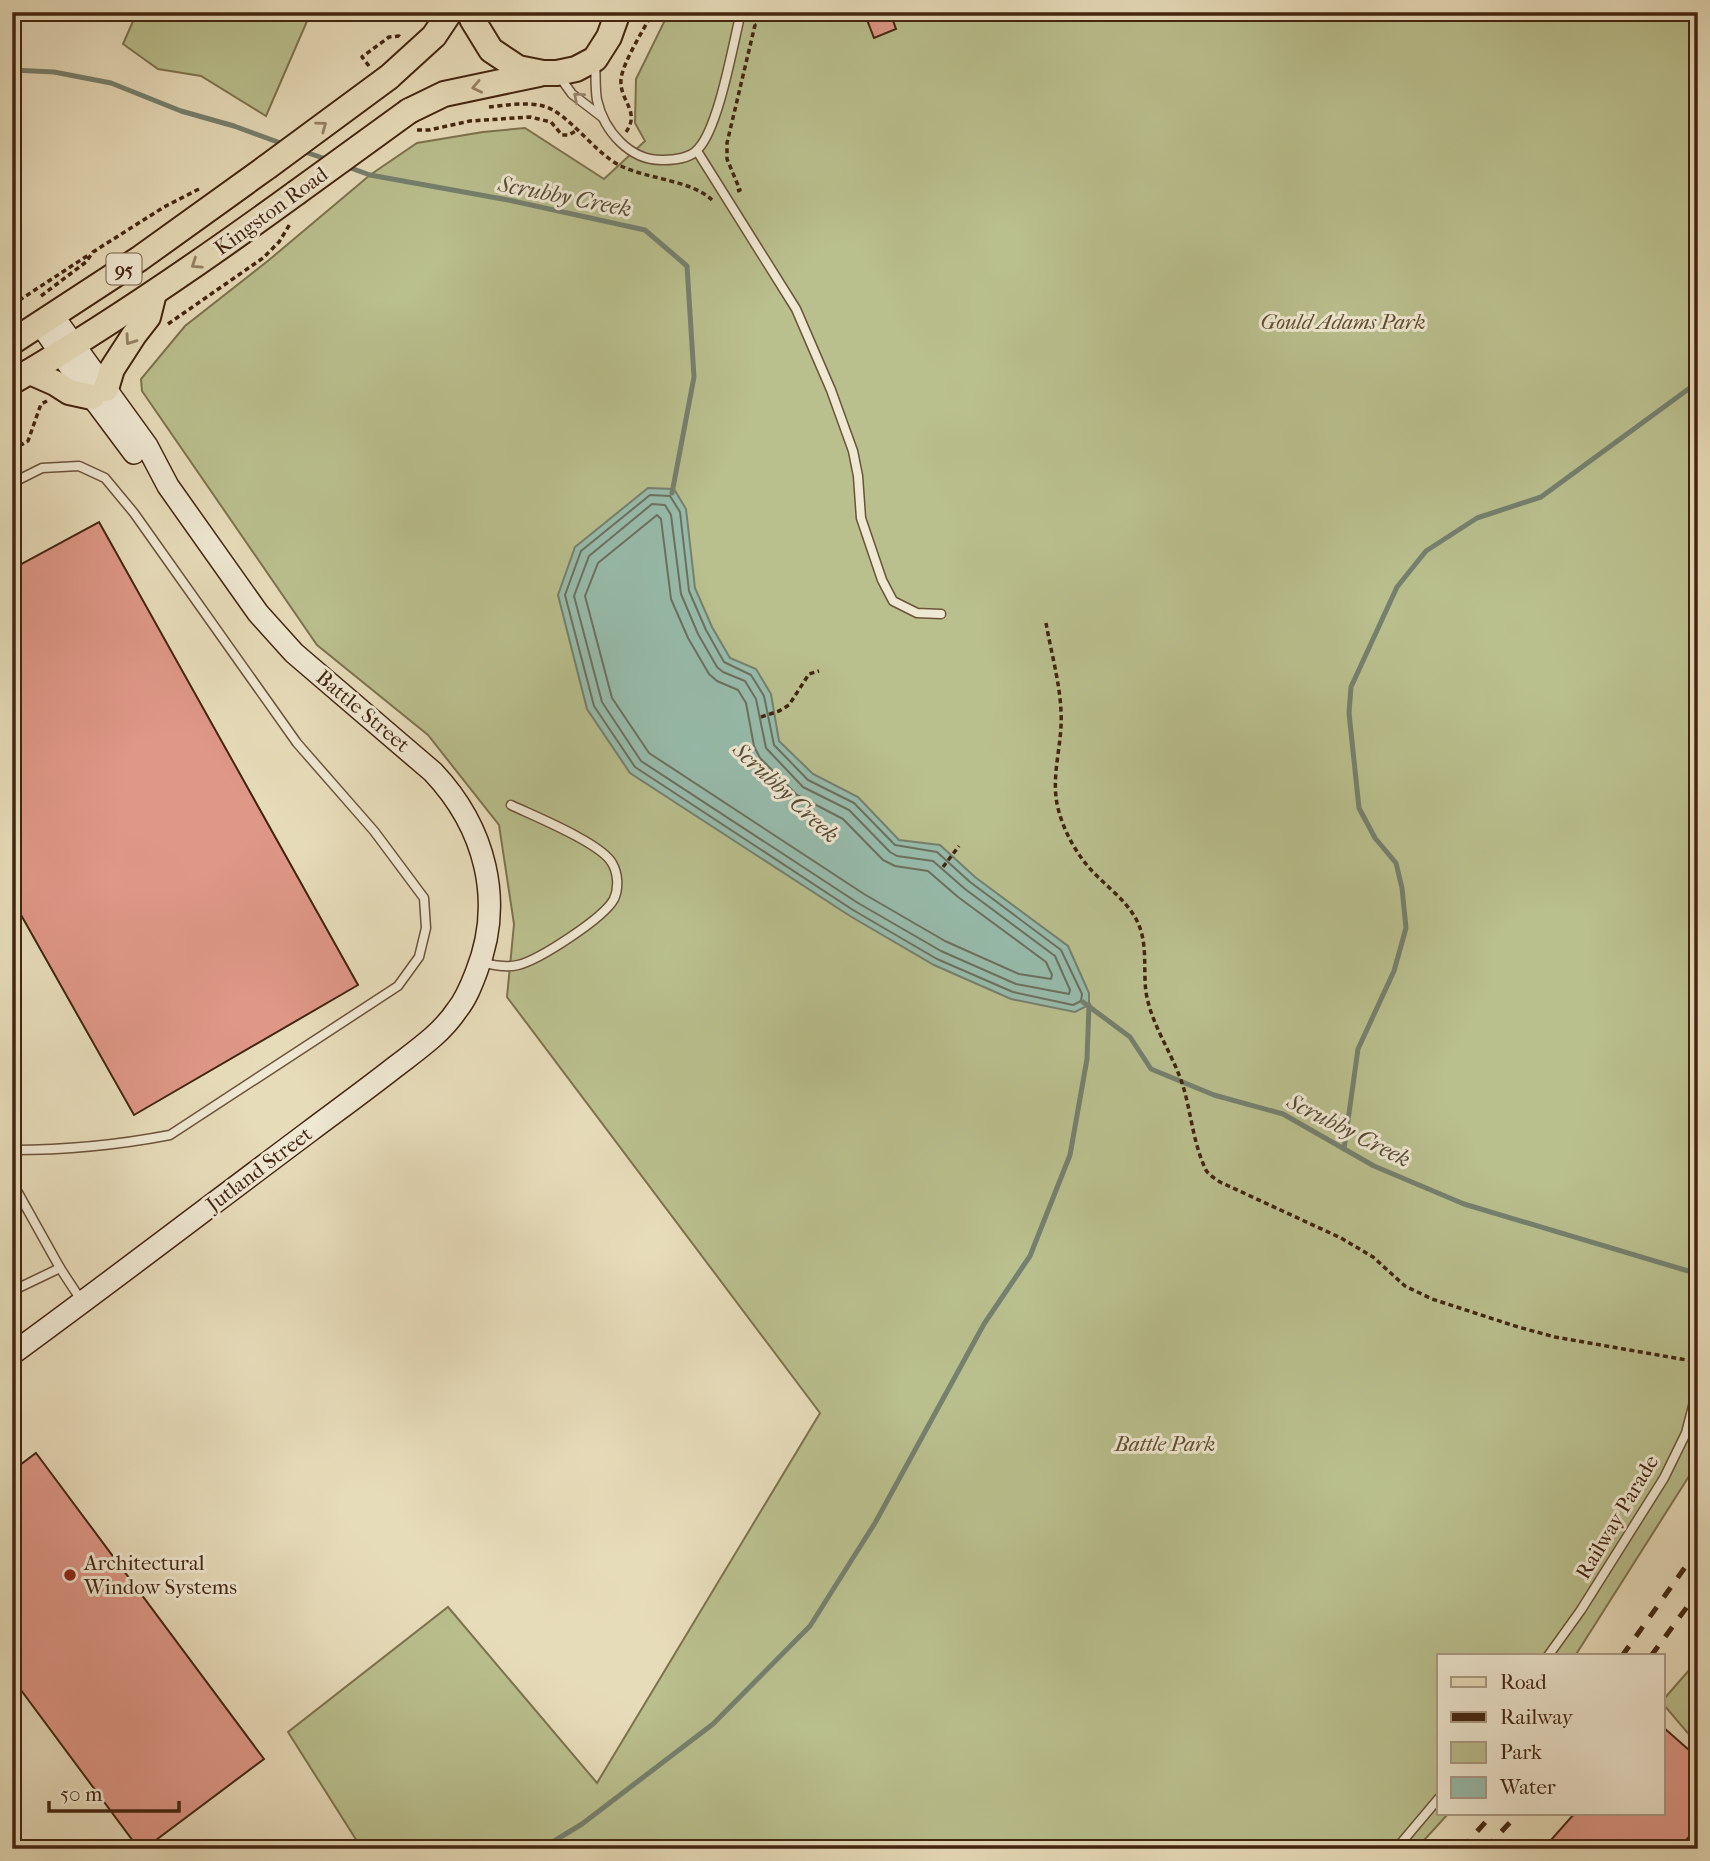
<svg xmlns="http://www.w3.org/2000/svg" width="1710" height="1861" font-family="'IM FELL French Canon',serif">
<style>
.green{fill:#b9bf8d;stroke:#7e724e;stroke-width:2}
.water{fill:#97bcac;stroke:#75806e;stroke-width:2}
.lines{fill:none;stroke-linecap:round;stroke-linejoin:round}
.shore{stroke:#6d705e;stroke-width:2}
.stream{stroke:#75806e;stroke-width:5}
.building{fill:#df9787;stroke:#432510;stroke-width:2}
.lane-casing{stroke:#6c533a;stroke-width:11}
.secondary-casing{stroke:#432510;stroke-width:24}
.primary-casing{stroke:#432510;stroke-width:28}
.path{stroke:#432510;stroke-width:3.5;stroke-dasharray:5 3.5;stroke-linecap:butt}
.lane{stroke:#efe8d2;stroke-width:8}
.secondary{stroke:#efe8d2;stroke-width:21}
.primary{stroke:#e7dcba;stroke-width:24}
.rail{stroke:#432510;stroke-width:5;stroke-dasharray:12 12;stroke-linecap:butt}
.primary-bridge-casing{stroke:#432510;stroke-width:28;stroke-linecap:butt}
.primary-bridge{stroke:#e7dcba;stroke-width:24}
.oneway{stroke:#958065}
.oneway2{stroke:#998671}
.poi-dot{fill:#8f2418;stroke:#efe8d2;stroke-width:2.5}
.labels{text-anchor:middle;stroke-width:6;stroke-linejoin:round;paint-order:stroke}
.shield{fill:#efe8d2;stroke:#77604a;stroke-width:2}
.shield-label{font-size:19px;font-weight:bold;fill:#432510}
.street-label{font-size:21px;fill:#432510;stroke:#efe8d2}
.park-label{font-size:21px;font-style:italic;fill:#604c2f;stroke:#efe8d2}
.poi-label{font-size:21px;fill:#432510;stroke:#efe8d2;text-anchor:start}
.water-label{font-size:23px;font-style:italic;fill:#584b37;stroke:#efe8d2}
</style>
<rect width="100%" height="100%" fill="#e7dcba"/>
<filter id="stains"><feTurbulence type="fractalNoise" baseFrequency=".00286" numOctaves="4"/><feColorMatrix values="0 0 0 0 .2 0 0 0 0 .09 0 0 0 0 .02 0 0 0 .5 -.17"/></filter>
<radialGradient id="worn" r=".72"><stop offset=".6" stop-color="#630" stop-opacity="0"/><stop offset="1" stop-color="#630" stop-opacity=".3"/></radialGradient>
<!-- green -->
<g class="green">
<polygon points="137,12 311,12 266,116 201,76 158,69 123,44"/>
<polygon points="669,12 1698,12 1698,1462 1575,1656 1439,1656 1439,1814 1448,1814 1416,1849 362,1849 288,1732 448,1607 597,1783 820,1413 507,997 514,924 499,825 428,735 317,645 142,391 141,379 185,326 269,260 370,175 417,143 483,132 525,128 604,179 645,141 635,123 636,79"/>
<polygon points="1698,1660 1698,1745 1663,1704 1663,1700"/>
</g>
<!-- water -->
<polygon class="water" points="648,488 674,489 686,509 695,588 712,627 730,658 756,669 771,694 779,741 813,774 858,797 899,840 940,845 975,877 1068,946 1089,993 1089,1005 1075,1012 1011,999 934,965 850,916 630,773 587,709 558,595 575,547"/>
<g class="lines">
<!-- shore -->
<g class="shore">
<polygon points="650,495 670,496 680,512 689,591 706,630 724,662 751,675 764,696 774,745 808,780 854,803 895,845 937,852 970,882 1061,950 1082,994 1081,1001 1073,1005 1013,992 937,959 853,910 635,767 594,706 565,595 581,551"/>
<polygon points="652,504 665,505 671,515 681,594 698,634 717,667 723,672 745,681 756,699 766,748 803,787 849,810 890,852 897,856 933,861 965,889 1055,956 1070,990 1069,994 1016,984 941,951 858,903 641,761 602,702 574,596 589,556"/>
<polygon points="657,515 661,519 671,599 688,638 709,674 717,681 738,690 746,703 754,746 760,758 797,795 843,819 883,860 895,866 928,871 958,897 1046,962 1052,975 1051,979 1019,974 945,941 864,894 649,753 612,698 585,596 598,563"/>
</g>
<!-- stream -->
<g class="stream">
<polyline points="12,70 54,72 111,83 181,111 234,126 286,145"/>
<polyline points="302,151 329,160"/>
<polyline points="345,166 370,175 508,200 645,230 687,266 694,377 672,493"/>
<polyline points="1083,1002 1130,1037 1151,1069 1214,1095 1283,1114 1374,1166 1464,1204 1698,1274"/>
<polyline points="1344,1149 1358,1049 1394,971 1406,928 1402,888 1396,863 1375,838 1359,808 1349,713 1351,687 1397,587 1426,551 1477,518 1541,497 1698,382"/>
<polyline points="541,1849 582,1824 713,1724 810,1626 875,1523 984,1324 1030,1256 1070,1155 1087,1059 1089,1005"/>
</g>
</g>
<!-- building -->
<g class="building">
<polygon points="864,12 890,12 896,29 874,38"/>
<polygon points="99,522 358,985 134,1115 12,899 12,569"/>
<polygon points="36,1453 264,1759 144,1849 139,1849 12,1678 12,1471"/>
<polygon points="1663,1727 1698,1758 1698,1827 1678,1849 1543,1849 1574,1814 1663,1814"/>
</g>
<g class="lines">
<!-- lane casing -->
<g class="lane-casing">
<g id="lane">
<path d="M595,63C596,75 595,89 597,100C604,131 630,161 663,160C674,160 691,158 698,149C719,127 733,44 741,12"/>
<polyline points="559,76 572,94 602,117"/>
<polyline points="697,151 796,309 831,390 853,451 858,476 861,518 882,580 893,601 917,613 941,614"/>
<path d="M12,483L42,468L79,466L105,478L134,513L297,743L374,831L424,898L426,928L419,957L398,986L170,1135C118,1145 65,1150 12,1150"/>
<path d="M480,962C493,965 505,968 518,965C539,960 604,918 614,899C619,888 618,873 612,863C601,843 534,816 511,805"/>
<polyline points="12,1182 60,1268 81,1300"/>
<polyline points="12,1291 60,1268"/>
<polyline points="1548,1656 1581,1610 1664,1478 1686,1433 1698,1387"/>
<polyline points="1396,1849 1439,1798"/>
</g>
</g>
<!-- secondary casing -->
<g class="secondary-casing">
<g id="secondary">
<polyline points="41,325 75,374 134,453"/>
<path d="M12,1354C112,1281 211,1205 310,1131C338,1110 367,1089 395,1067C417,1050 441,1034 457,1010C466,999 471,986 476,973C505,901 485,827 433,772L294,653L258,613L168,486L147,446L53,316"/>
</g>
</g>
<!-- primary casing -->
<g class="primary-casing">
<g id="primary">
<polyline points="472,12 472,19 491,50 518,68 543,73 557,73 576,69 595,59 609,37 618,12"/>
<polyline points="389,77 434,36 450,12"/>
<polyline points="409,111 444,94 539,74"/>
<polyline points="12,342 139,259 267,167"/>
<polyline points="30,372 55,383 69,392 92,397"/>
<path d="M12,382C110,325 204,260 296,193"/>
<polyline points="106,389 112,369 134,335 148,317 154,293"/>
</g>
</g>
<!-- path -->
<g class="path">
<polyline points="369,66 362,57 389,37 399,36 402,39"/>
<path d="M489,107C506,105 527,102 543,106C568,112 595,154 621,166C647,179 691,180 712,200"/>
<polyline points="417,130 429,130 470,121 530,117 551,122 562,135 569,135 577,130"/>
<path d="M626,132C641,111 619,101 621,79C623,62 644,29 653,12"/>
<polyline points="737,191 740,190 727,159 727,143 755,25 752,22"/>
<polyline points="41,296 86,262 93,252 164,207 199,189"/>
<polyline points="12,305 90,254"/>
<polyline points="168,324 263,258 279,242 290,224"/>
<polyline points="12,450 28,441 41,404 47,401"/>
<path d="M1046,623C1051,652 1060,683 1061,712C1063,746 1049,778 1059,812C1064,830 1074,849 1086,864C1102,884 1127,899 1138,923C1148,945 1143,970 1146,992C1151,1025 1173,1054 1183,1086C1191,1112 1193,1142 1205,1168C1207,1174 1214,1178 1220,1182L1341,1238L1373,1257L1405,1286L1432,1299L1518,1327L1555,1337L1698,1362"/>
<polyline points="761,717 779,711 789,705 809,674 819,671"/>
<polyline points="943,867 959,846"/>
</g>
<!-- lane -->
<use href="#lane" class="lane"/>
<!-- secondary -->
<use href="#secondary" class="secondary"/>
<!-- primary -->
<use href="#primary" class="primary"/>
<!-- rail -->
<g class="rail">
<polyline points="1622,1656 1698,1549"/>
<polyline points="1651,1656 1698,1592"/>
<polyline points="1461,1849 1493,1814"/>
<polyline points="1485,1849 1518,1814"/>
</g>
<!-- primary-bridge casing -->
<g class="primary-bridge-casing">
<g id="primary-bridge">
<polyline points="267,167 389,77"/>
<polyline points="296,193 409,111"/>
</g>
</g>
<!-- primary-bridge -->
<use href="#primary-bridge" class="primary-bridge"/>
</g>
<!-- one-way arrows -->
<defs><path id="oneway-chevron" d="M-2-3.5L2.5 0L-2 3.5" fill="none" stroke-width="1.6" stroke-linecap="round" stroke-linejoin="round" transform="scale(1.75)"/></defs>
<g class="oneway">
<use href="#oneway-chevron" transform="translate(477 87) rotate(168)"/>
<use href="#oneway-chevron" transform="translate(322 126) rotate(-36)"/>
<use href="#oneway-chevron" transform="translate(196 264) rotate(146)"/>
<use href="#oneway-chevron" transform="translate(130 340) rotate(125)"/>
</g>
<use class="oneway2" href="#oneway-chevron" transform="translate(578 97) rotate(-139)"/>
<!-- markers -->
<circle class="poi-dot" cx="70" cy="1575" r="7"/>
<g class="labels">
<!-- shield labels -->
<rect class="shield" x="106.5" y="253.5" width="35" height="31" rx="5"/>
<g class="shield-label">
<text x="124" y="276">95</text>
</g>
<!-- street labels -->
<g class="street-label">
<text transform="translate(271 211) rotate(-36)" y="7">Kingston Road</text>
<text transform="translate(363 711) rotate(40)" y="7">Battle Street</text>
<text transform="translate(259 1169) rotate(-37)" y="7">Jutland Street</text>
<text transform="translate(1617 1517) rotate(-59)" y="7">Railway Parade</text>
</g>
<!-- park labels -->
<g class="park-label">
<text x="1343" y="329">Gould Adams Park</text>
<text x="1165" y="1451">Battle Park</text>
</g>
<!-- poi labels -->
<g class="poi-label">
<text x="84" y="1570">Architectural<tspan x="84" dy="24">Window Systems</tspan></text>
</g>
<!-- water labels -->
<g class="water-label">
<text transform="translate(565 196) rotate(11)" y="8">Scrubby Creek</text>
<text transform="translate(786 792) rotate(43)" y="8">Scrubby Creek</text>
<text transform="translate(1349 1130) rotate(27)" y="8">Scrubby Creek</text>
</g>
</g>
<!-- margin -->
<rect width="1710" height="1861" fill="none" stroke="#e7dcba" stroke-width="42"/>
<rect x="14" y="14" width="1682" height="1833" fill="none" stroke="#432510" stroke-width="3.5"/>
<rect x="21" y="21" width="1668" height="1819" fill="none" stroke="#432510" stroke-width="2"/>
<!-- legend -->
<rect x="1437" y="1654" width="228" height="161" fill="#efe8d2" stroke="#aa9a84" stroke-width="2"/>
<rect x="1451" y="1677" width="35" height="10" fill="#e7dcba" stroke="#aa9a84" stroke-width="2"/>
<text x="1500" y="1689" font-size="21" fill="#432510">Road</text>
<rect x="1451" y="1712" width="35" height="10" fill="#432510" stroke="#aa9a84" stroke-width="2"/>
<text x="1500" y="1724" font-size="21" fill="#432510">Railway</text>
<rect x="1451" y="1742" width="35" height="21" fill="#b9bf8d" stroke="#aa9a84" stroke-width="2"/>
<text x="1500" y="1759" font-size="21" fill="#432510">Park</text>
<rect x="1451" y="1777" width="35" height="21" fill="#97bcac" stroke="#aa9a84" stroke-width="2"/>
<text x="1500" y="1794" font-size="21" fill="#432510">Water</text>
<!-- scale -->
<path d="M49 1801v10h130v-10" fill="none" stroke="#432510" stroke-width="3.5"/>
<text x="60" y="1801" font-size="21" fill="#432510" stroke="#efe8d2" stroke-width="5" paint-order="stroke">50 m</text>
<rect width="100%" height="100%" filter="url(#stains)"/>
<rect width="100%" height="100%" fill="url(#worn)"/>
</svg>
